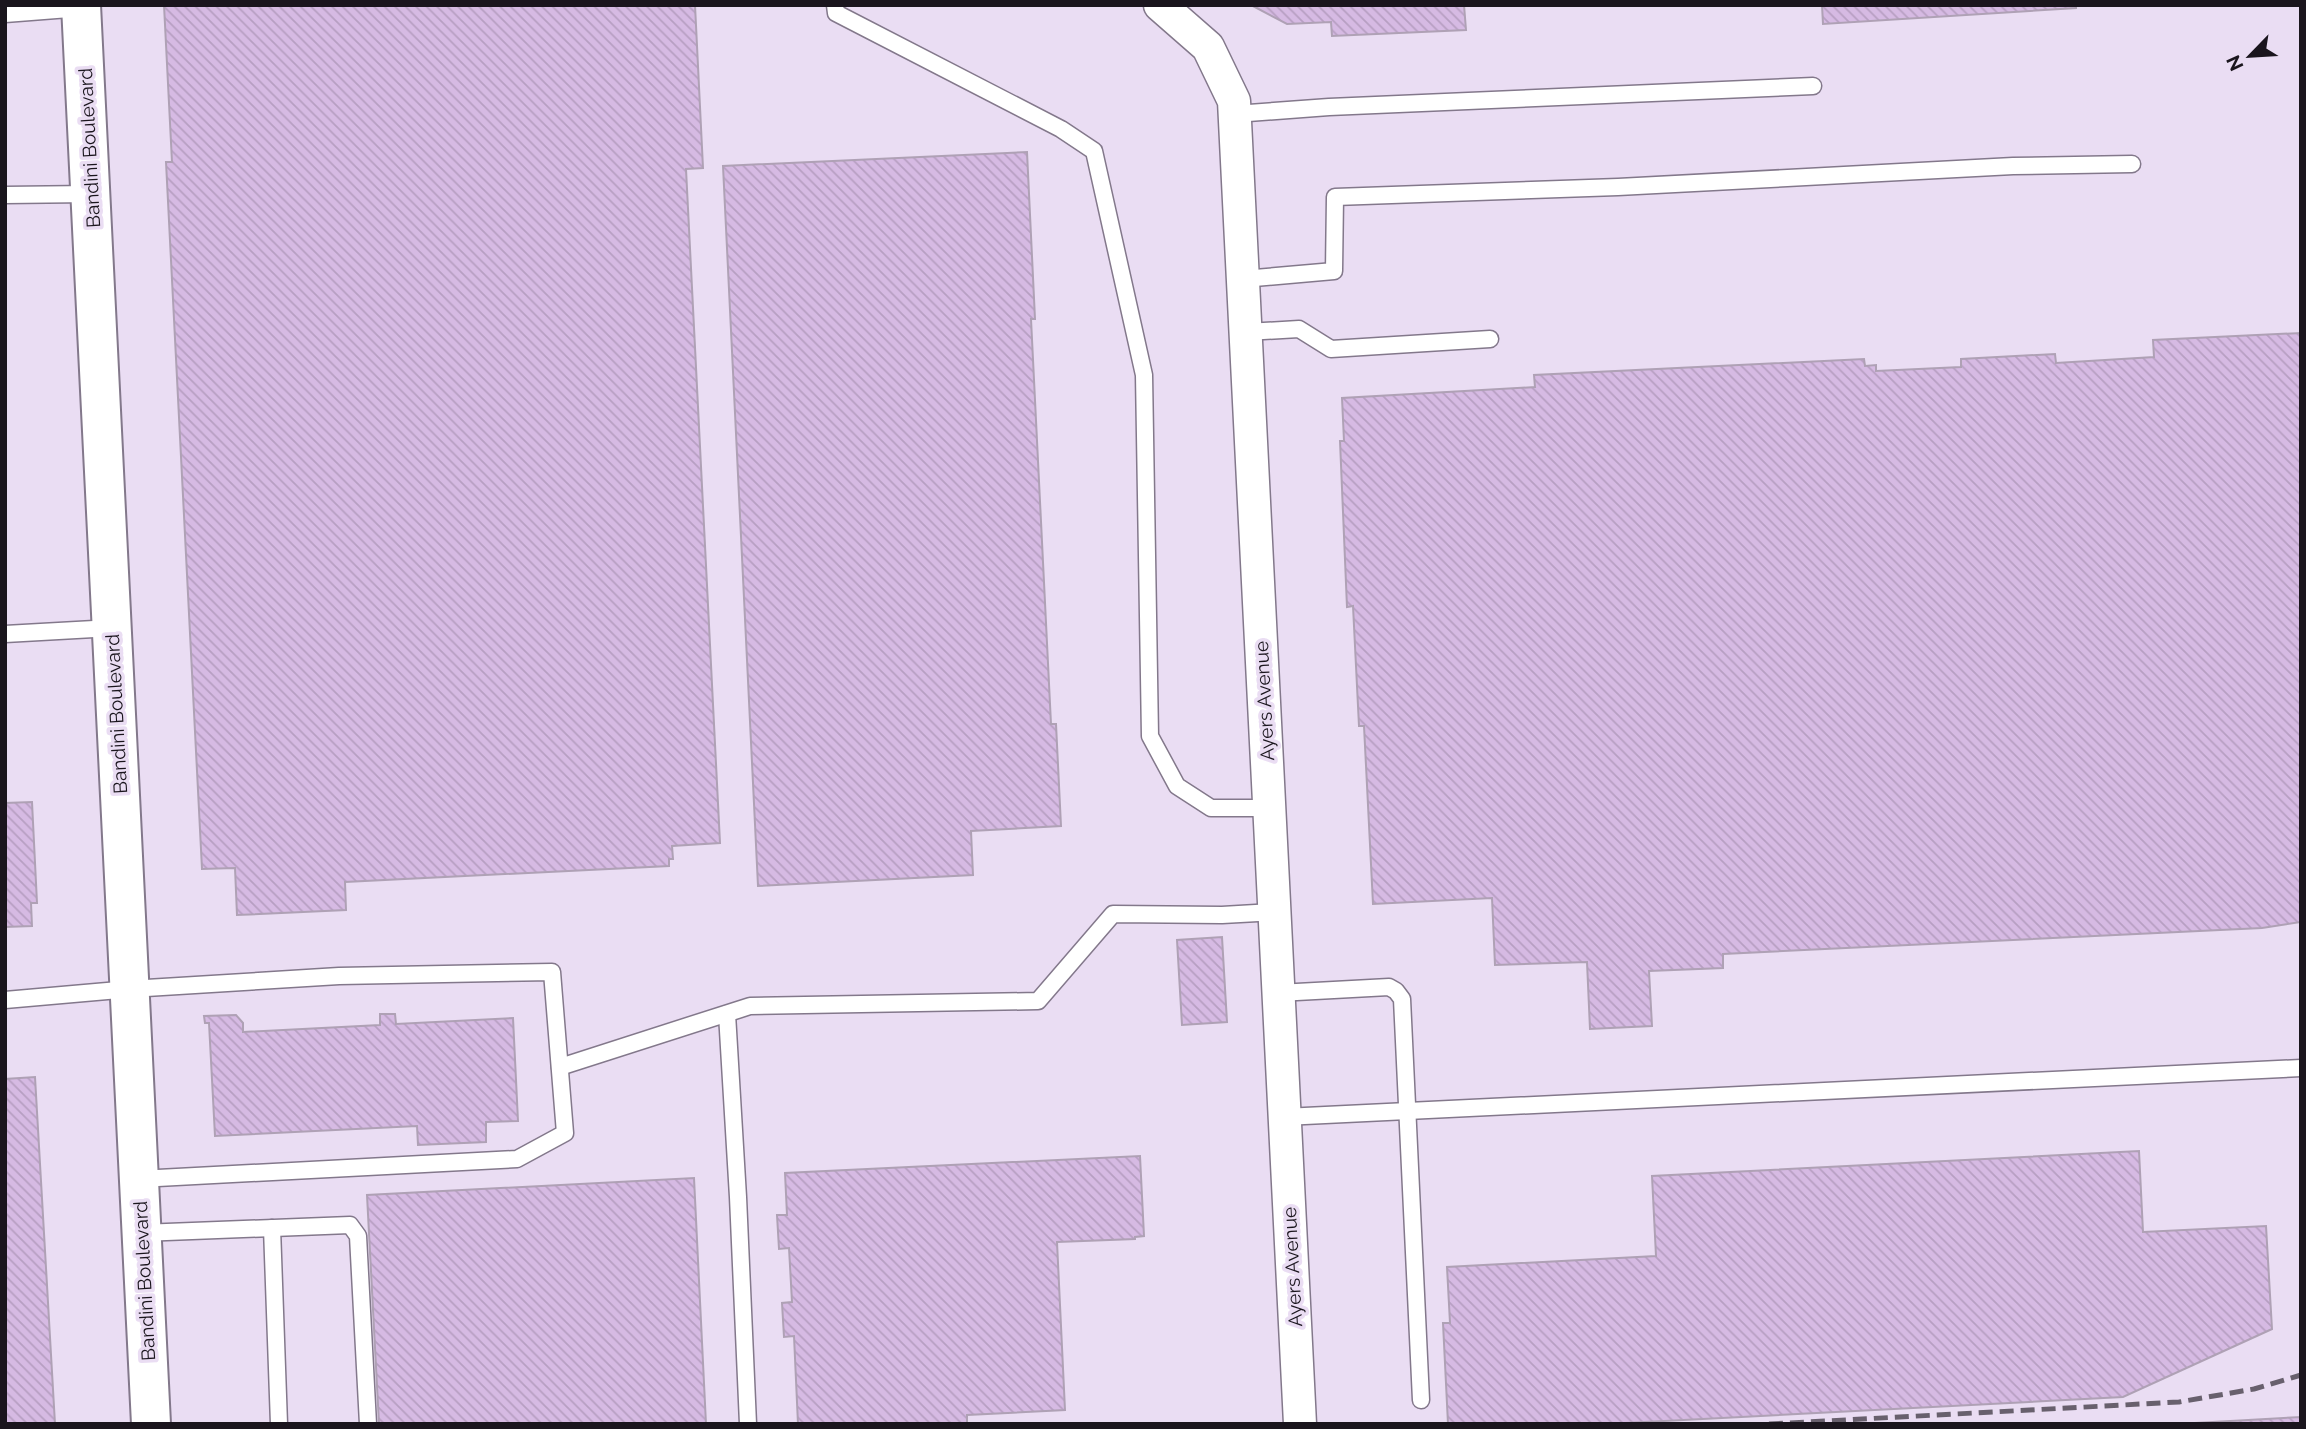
<svg xmlns="http://www.w3.org/2000/svg" width="2306" height="1429" font-family="Raleway,sans-serif">
<style>
.building{fill:url(#building-back-hatch);stroke:#afa1b5;stroke-width:2}
.lines{fill:none;stroke-linecap:round;stroke-linejoin:round}
.lane-casing{stroke:#83788b;stroke-width:19}
.street-casing{stroke:#83788b;stroke-width:35}
.secondary-casing{stroke:#83788b;stroke-width:42}
.lane{stroke:#fff;stroke-width:16}
.street{stroke:#fff;stroke-width:32}
.secondary{stroke:#fff;stroke-width:38}
.rail{stroke:#68606d;stroke-width:5;stroke-dasharray:14 7;stroke-linecap:butt}
.labels{text-anchor:middle;stroke-width:7;stroke-linejoin:round;paint-order:stroke}
.street-label{font-size:19px;fill:#1a151d;stroke:#eaddf3}
</style>
<defs>
<pattern id="building-back-hatch" width="6" height="6" patternUnits="userSpaceOnUse" patternTransform="scale(1.75)"><rect width="6" height="6" fill="#d6bae3"/><path d="M-1 5l2 2M0 0l6 6M5-1l2 2" fill="none" stroke="#b79fc2"/></pattern>
</defs>
<rect width="100%" height="100%" fill="#eaddf3"/>
<!-- building -->
<g class="building">
<polygon points="164,5 695,5 703,168 686,169 720,843 672,846 673,859 669,859 669,866 345,882 346,910 237,915 235,868 202,869 166,162 172,162"/>
<polygon points="1251,5 1464,5 1466,30 1332,36 1331,22 1287,24"/>
<polygon points="1822,5 2076,5 2076,8 1823,24"/>
<polygon points="1027,152 1035,319 1031,319 1051,724 1056,724 1061,826 971,831 973,875 758,886 723,166"/>
<polygon points="2301,333 2301,922 2262,928 1723,954 1723,968 1649,971 1652,1026 1590,1029 1587,962 1495,965 1492,898 1373,904 1364,726 1359,726 1353,606 1347,607 1340,441 1344,441 1342,398 1535,387 1534,375 1864,359 1865,366 1876,365 1876,371 1961,367 1961,359 2055,354 2056,363 2154,357 2153,340"/>
<polygon points="32,802 37,903 31,903 32,926 5,927 5,803"/>
<polygon points="1222,937 1227,1022 1182,1025 1177,940"/>
<polygon points="380,1014 395,1014 396,1024 513,1018 518,1121 486,1122 486,1142 418,1145 417,1126 215,1136 209,1023 205,1023 204,1016 236,1015 243,1023 243,1032 380,1025"/>
<polygon points="35,1077 55,1424 5,1424 5,1079"/>
<polygon points="2139,1151 2143,1232 2266,1226 2272,1329 2123,1397 1606,1424 1448,1424 1443,1323 1450,1323 1447,1267 1656,1256 1652,1176"/>
<polygon points="1140,1156 1144,1236 1135,1237 1135,1239 1057,1242 1065,1410 967,1415 967,1424 798,1424 794,1336 784,1337 782,1303 792,1302 789,1248 779,1249 777,1215 787,1215 785,1173"/>
<polygon points="694,1178 706,1424 379,1424 367,1195"/>
<polygon points="2301,1417 2301,1424 2177,1424"/>
</g>
<g class="lines">
<!-- lane casing -->
<g class="lane-casing">
<g id="lane">
<polyline points="835,5 836,13 1061,129 1094,151 1144,375 1150,736 1177,786 1211,808 1269,808"/>
<polyline points="5,14 82,8"/>
<polyline points="1235,114 1329,107 1813,86"/>
<polyline points="5,195 90,194"/>
<polyline points="1243,279 1334,271 1335,197 1618,187 2013,166 2132,164"/>
<polyline points="1246,332 1299,329 1331,349 1490,339"/>
<polyline points="5,634 112,628"/>
<polyline points="1278,993 1389,987 1396,991 1402,999 1421,1400"/>
<polyline points="5,1000 130,989 339,976 552,972 565,1133 517,1159 139,1179"/>
<polyline points="727,1014 738,1197 748,1424"/>
<polyline points="560,1067 750,1006 1038,1001 1113,914 1222,915 1274,912"/>
<polyline points="1284,1117 2301,1068"/>
<polyline points="272,1228 279,1424"/>
<polyline points="141,1233 350,1225 358,1236 368,1424"/>
</g>
</g>
<!-- street casing -->
<g class="street-casing">
<polyline id="street" points="1160,5 1208,47 1234,101 1300,1424"/>
</g>
<!-- secondary casing -->
<g class="secondary-casing">
<polyline id="secondary" points="81,5 151,1424"/>
</g>
<!-- lane -->
<use href="#lane" class="lane"/>
<!-- street -->
<use href="#street" class="street"/>
<!-- secondary -->
<use href="#secondary" class="secondary"/>
<!-- rail -->
<polyline class="rail" points="1769,1424 2179,1402 2254,1389 2301,1375"/>
</g>
<g class="labels">
<!-- street labels -->
<g class="street-label">
<text transform="translate(89 148) rotate(-93)" y="7">Bandini Boulevard</text>
<text transform="translate(1264 701) rotate(-93)" y="7">Ayers Avenue</text>
<text transform="translate(116 714) rotate(-93)" y="7">Bandini Boulevard</text>
<text transform="translate(1292 1267) rotate(-93)" y="7">Ayers Avenue</text>
<text transform="translate(144 1281) rotate(-93)" y="7">Bandini Boulevard</text>
</g>
</g>
<!-- border -->
<rect width="2306" height="1429" fill="none" stroke="#1a151d" stroke-width="14"/>
<!-- north arrow -->
<g transform="translate(2250 56) rotate(245)" stroke="#eaddf3" stroke-width="5" paint-order="stroke">
<path d="M0-5L12 26L0 18L-12 26Z" fill="#1a151d"/>
<text y="-10" font-size="19" font-weight="bold" text-anchor="middle" fill="#1a151d">N</text>
</g>
</svg>
